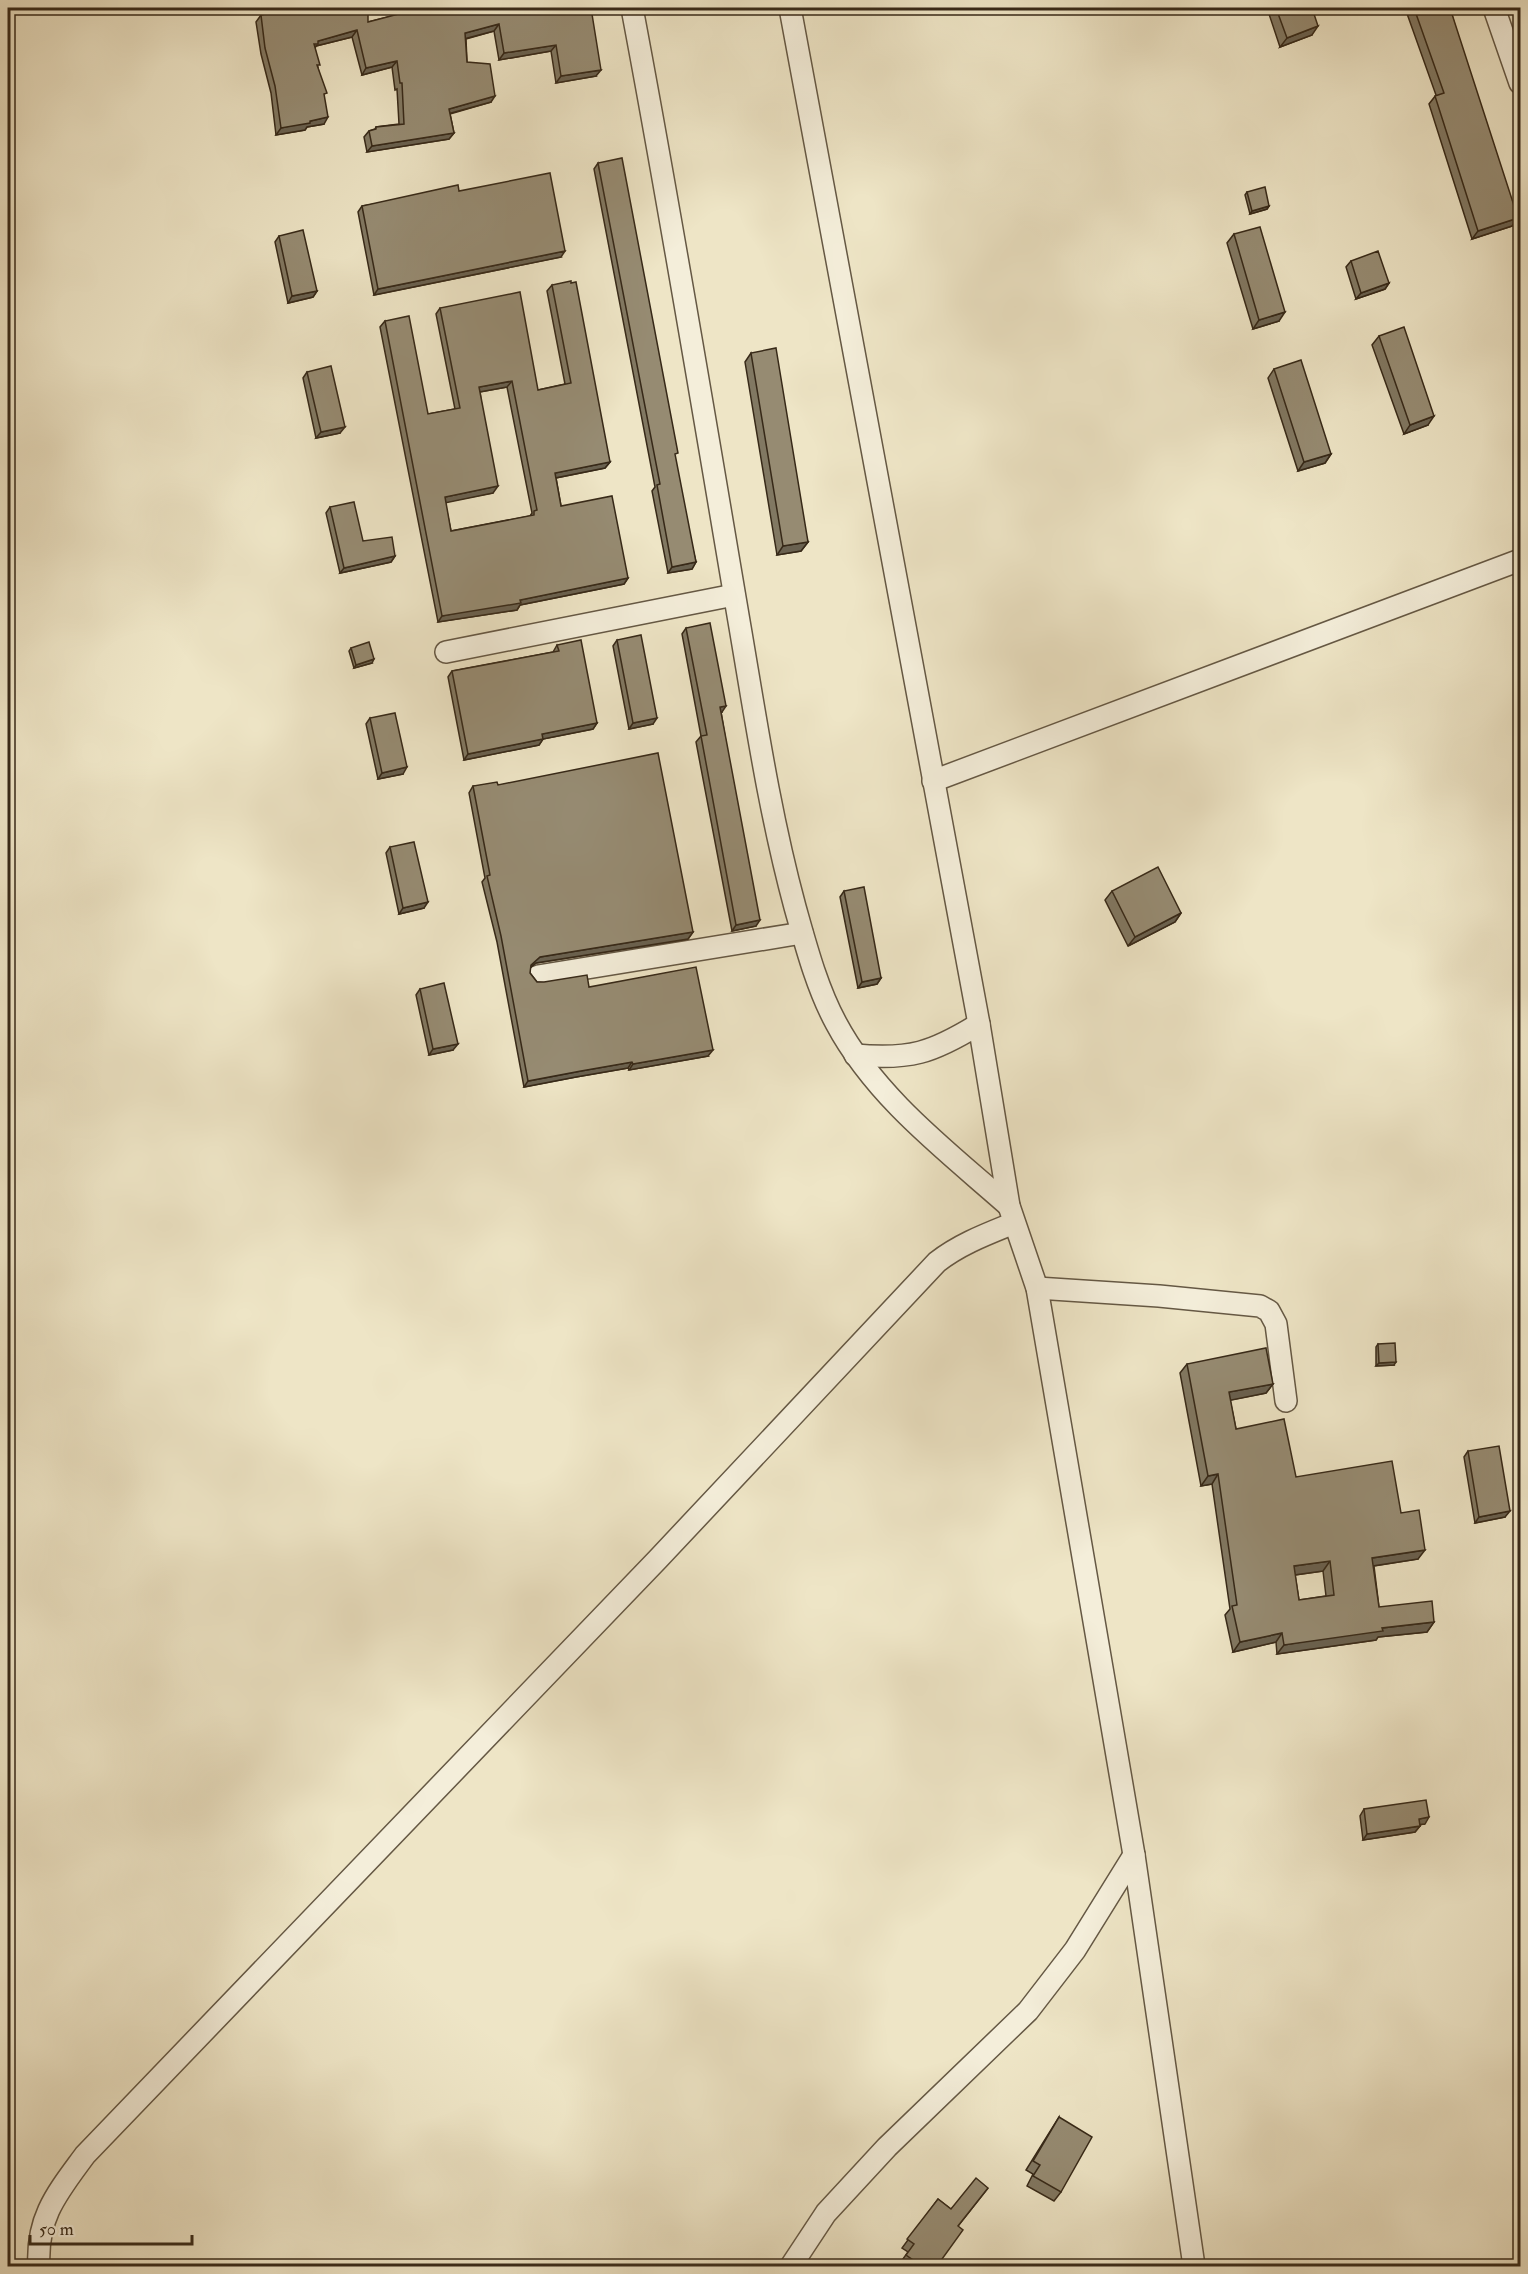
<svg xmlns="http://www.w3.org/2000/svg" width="1528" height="2274" font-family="'IM FELL Double Pica',serif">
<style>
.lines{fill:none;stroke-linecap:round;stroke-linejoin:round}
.minor-casing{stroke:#655844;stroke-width:24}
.minor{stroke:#f4eeda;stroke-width:21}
.wall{fill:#817862;stroke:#372918;stroke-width:1.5;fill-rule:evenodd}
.shaded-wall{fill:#696150;stroke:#372918;stroke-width:1.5}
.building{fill:#968b72;stroke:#372918;stroke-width:1.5;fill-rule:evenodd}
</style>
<rect width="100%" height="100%" fill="#eee5c6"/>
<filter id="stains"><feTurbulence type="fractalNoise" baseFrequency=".00333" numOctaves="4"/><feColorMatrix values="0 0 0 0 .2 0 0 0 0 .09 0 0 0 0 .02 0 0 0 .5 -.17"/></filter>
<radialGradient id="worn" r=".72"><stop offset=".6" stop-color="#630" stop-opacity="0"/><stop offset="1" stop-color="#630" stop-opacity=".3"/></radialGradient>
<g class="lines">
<!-- minor casing -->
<g class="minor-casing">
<g id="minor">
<path d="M632,8C671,214 705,421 740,627C756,721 770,815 795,907C806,946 817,988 836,1023C876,1098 947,1151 1009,1206"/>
<polyline points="790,8 979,1024 1009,1206 1037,1288 1134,1855 1194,2266"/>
<polyline points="1494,8 1520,83"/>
<polyline points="446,652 734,595"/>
<polyline points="933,781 1520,560"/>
<polyline points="538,976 802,933"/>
<path d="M855,1055C910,1060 932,1053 979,1024"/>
<polyline points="1037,1288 1159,1296 1260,1306 1269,1311 1276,1324 1286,1401"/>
<path d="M39,2266C36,2217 58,2192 85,2155L658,1559L937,1262C960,1244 987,1234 1014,1223"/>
<polyline points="791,2266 826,2213 887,2147 1028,2011 1075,1950 1134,1855"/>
</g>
</g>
<!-- minor -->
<use href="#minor" class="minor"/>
</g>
<!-- wall -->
<g class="wall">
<polygon points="417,8 469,14 507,8 596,76 556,83 551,51 499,60 494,31 466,39 467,62 491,102 450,114 454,133 449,139 367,152 364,137 369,131 375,129 376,127 399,124 397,89 395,90 392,67 362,75 352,37 316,46 315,48 318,68 324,96 324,124 307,127 305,130 276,135 271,93 261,54 256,22 261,15 368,22 416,10"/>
<polygon points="1267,8 1312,8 1312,35 1280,47"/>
<polygon points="1405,8 1450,8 1512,226 1472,239 1429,104 1436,95"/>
<polygon points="598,163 696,562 692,569 668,573 652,491 655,487 594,169"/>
<polygon points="459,191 561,257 374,295 358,212 362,206"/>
<polygon points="1247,192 1269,206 1267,209 1250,214 1245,195"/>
<polygon points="1234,234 1279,321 1253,329 1227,243"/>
<polygon points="279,236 317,291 313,297 288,303 275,242"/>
<polygon points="1351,261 1389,283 1385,289 1356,299 1346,267"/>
<path d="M552,285L610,462L605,468L556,478L561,506L628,578L624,584L520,605L517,610L438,622L380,327L385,321L428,414L455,409L436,314L440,308L538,390L565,384L547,291ZM507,387L532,513L530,516L451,531L445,502L493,493L480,392Z"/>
<polygon points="1379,336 1428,425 1404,434 1372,345"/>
<polygon points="751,353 808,542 801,551 777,555 745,362"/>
<polygon points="1274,369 1331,454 1325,463 1298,471 1268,378"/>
<polygon points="307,372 340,433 316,438 303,378"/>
<polygon points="330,507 363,541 395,556 391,562 340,573 326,513"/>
<polygon points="686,628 722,712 721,712 756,926 732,931 696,742 701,736 682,634"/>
<polygon points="617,640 653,724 629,729 613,646"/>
<polygon points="557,645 597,723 593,729 543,739 539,745 464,760 448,677 452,671 553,652"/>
<polygon points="351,648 372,663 354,668 349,651"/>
<polygon points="370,718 403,774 378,779 366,724"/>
<polygon points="498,785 693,932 688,939 536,963 530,968 530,973 537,982 589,987 708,1056 629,1070 628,1068 576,1077 524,1087 497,942 482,882 485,878 469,793 473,786"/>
<polygon points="390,847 424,908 399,914 386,853"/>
<polygon points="844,891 881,978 877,984 858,988 840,897"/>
<polygon points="1112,891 1181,913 1175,922 1128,946 1105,900"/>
<polygon points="420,989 453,1050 429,1055 416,995"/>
<polygon points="1378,1344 1394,1365 1376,1366 1376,1347"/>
<path d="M1187,1364L1273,1384L1266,1393L1230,1400L1236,1429L1296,1477L1401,1513L1418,1559L1374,1566L1379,1607L1434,1622L1427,1632L1378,1637L1376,1640L1277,1654L1276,1642L1233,1652L1225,1615L1230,1609L1212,1484L1201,1486L1180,1373ZM1323,1571L1326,1596L1299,1600L1295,1575Z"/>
<polygon points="1468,1451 1505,1517 1475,1523 1464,1457"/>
<polygon points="1364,1809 1425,1824 1420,1824 1420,1826 1415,1832 1363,1840 1360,1816"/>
<polygon points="1059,2117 1061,2192 1054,2201 1027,2186 1033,2174 1026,2170"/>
<polygon points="988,2188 958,2226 937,2266 905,2266 900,2263 908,2252 902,2248 938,2199 951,2209"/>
</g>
<!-- shaded-wall -->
<g class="shaded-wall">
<polygon points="499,24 494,31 460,40 465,33"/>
<polygon points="1318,26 1312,35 1280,47 1287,38"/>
<polygon points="357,30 352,37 316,46 313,51 314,44 318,41"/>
<polygon points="556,45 551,51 499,60 504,53"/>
<polygon points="397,61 392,67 362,75 366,68"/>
<polygon points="601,70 596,76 556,83 561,76"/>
<polygon points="495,96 491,102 444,115 449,109"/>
<polygon points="328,117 324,124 307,127 305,130 276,135 281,128"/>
<polygon points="454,133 449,139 367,152 372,146"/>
<polygon points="1269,206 1267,209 1250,214 1252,211"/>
<polygon points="1518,218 1512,226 1472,239 1478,231"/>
<polygon points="565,251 561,257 374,295 378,289"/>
<polygon points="1389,283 1385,289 1356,299 1361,293"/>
<polygon points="317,291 313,297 288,303 292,296"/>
<polygon points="1285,312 1279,321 1253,329 1259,320"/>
<polygon points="512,381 507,387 474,393 479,387"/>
<polygon points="1434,416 1428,425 1404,434 1410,425"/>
<polygon points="345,427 340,433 316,438 321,432"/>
<polygon points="1331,454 1325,463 1298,471 1304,462"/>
<polygon points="610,462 605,468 550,479 555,473"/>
<polygon points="498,486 493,493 440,504 445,497"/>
<polygon points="808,542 801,551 777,555 783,546"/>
<polygon points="395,556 391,562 340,573 344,568"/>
<polygon points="696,562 692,569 668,573 672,567"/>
<polygon points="628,578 624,584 520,605 517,610 438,622 442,616"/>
<polygon points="374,659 372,663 354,668 356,665"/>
<polygon points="726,706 722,712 716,713 720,707"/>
<polygon points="657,718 653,724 629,729 633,723"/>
<polygon points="597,723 593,729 538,740 542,734"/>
<polygon points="543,739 539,745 464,760 468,754"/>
<polygon points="407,767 403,774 378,779 382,773"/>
<polygon points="428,902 424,908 399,914 403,908"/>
<polygon points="1181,913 1175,922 1128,946 1135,937"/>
<polygon points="760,920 756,926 732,931 736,925"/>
<polygon points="693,932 688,939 536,963 526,971 531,965 540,957"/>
<polygon points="881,978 877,984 858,988 862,982"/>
<polygon points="458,1044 453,1050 429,1055 433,1049"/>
<polygon points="713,1050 708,1056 629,1070 633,1064"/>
<polygon points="632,1062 628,1068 576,1077 524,1087 528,1081 581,1071"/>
<polygon points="1396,1362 1394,1365 1376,1366 1379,1363"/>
<polygon points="1273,1384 1266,1393 1222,1402 1229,1392"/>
<polygon points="1218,1474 1212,1484 1201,1486 1208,1476"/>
<polygon points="1510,1511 1505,1517 1475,1523 1479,1517"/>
<polygon points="1425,1550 1418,1559 1366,1567 1372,1558"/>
<polygon points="1330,1561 1323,1571 1287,1576 1294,1566"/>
<polygon points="1434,1622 1427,1632 1378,1637 1376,1640 1277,1654 1284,1645 1382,1628"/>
<polygon points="1282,1633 1276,1642 1233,1652 1240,1642"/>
<polygon points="1429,1817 1425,1824 1415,1825 1419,1819"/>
<polygon points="1420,1826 1415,1832 1363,1840 1367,1834"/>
</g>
<!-- building -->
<g class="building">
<polygon points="296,8 368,8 368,22 418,9 418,8 468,8 469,14 507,8 591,8 601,70 561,76 556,45 504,53 499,24 465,33 467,62 490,64 495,96 449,109 454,133 372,146 369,131 376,129 376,127 404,124 402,83 400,83 397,61 366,68 357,30 318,41 318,44 314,44 320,65 317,65 327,93 324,94 328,117 310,121 310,123 281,128 275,86 265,48 261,15"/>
<polygon points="1276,8 1312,8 1318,26 1287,38"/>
<polygon points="1414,8 1450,8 1518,218 1478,231 1435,96 1444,93"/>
<polygon points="622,158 678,453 675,454 696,562 672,567 657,485 660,484 598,163"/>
<polygon points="550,173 565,251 378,289 362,206 458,185 459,191"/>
<polygon points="1265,187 1269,206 1252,211 1247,192"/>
<polygon points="1260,227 1285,312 1259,320 1234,234"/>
<polygon points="303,230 317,291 292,296 279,236"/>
<polygon points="1378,251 1389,283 1361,293 1351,261"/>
<path d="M571,281V283L576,282L610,462L555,473L561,506L612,496L628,578L520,600L521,603L442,616L385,321L409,316L428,414L460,408L440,308L520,292L538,390L571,383L552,285ZM512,381L537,510L534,511V515L451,531L445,497L498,486L479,387Z"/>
<polygon points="1404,327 1434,416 1410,425 1379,336"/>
<polygon points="776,348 808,542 783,546 751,353"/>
<polygon points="1301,360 1331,454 1304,462 1274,369"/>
<polygon points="331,366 345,427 321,432 307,372"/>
<polygon points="354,502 363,541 392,537 395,556 344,568 330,507"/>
<polygon points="710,623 726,706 720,707 760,920 736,925 701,736 707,735 686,628"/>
<polygon points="641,635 657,718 633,723 617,640"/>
<polygon points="581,640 597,723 542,734 543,739 468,754 452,671 559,651 557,645"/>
<polygon points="369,642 374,659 356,665 351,648"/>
<polygon points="395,713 407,767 382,773 370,718"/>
<polygon points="658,753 693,932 540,957 531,965 530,973 537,982 544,982 587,975 589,987 696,967 713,1050 633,1064 632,1062 581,1071 528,1081 501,936 487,876 490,875 473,786 497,782 498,785"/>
<polygon points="414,842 428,902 403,908 390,847"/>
<polygon points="1158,867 1181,913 1135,937 1112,891"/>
<polygon points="864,887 881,978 862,982 844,891"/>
<polygon points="444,983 458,1044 433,1049 420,989"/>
<polygon points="1395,1343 1396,1362 1379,1363 1378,1344"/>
<path d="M1266,1348L1273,1384L1229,1392L1236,1429L1284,1419L1296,1477L1392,1461L1401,1513L1419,1510L1425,1550L1372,1558L1379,1607L1432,1601L1434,1622L1382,1628L1383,1631L1284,1645L1282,1633L1240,1642L1232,1606L1237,1605L1218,1474L1208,1476L1187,1364ZM1330,1561L1334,1595L1299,1600L1294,1566Z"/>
<polygon points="1499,1446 1510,1511 1479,1517 1468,1451"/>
<polygon points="1426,1800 1429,1817 1419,1819 1420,1826 1367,1834 1364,1809"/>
<polygon points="1059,2117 1092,2137 1061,2192 1033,2176 1040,2165 1033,2161"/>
<polygon points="976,2178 988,2188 958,2226 963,2230 937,2266 922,2266 906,2255 914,2244 907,2239 938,2199 951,2209"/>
</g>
<!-- margin -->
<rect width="1528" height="2274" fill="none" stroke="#eee5c6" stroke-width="30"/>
<rect x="9" y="9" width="1510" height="2256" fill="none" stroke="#372918" stroke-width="3"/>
<rect x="15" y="15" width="1498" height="2244" fill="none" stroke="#372918" stroke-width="1.5"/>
<!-- scale -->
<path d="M30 2235v9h162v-9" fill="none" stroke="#372918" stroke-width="3"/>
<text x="39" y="2235" font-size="18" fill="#372918" stroke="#f4eeda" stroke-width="4.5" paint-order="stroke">50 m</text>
<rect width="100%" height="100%" filter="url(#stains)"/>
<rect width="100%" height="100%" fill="url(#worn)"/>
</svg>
